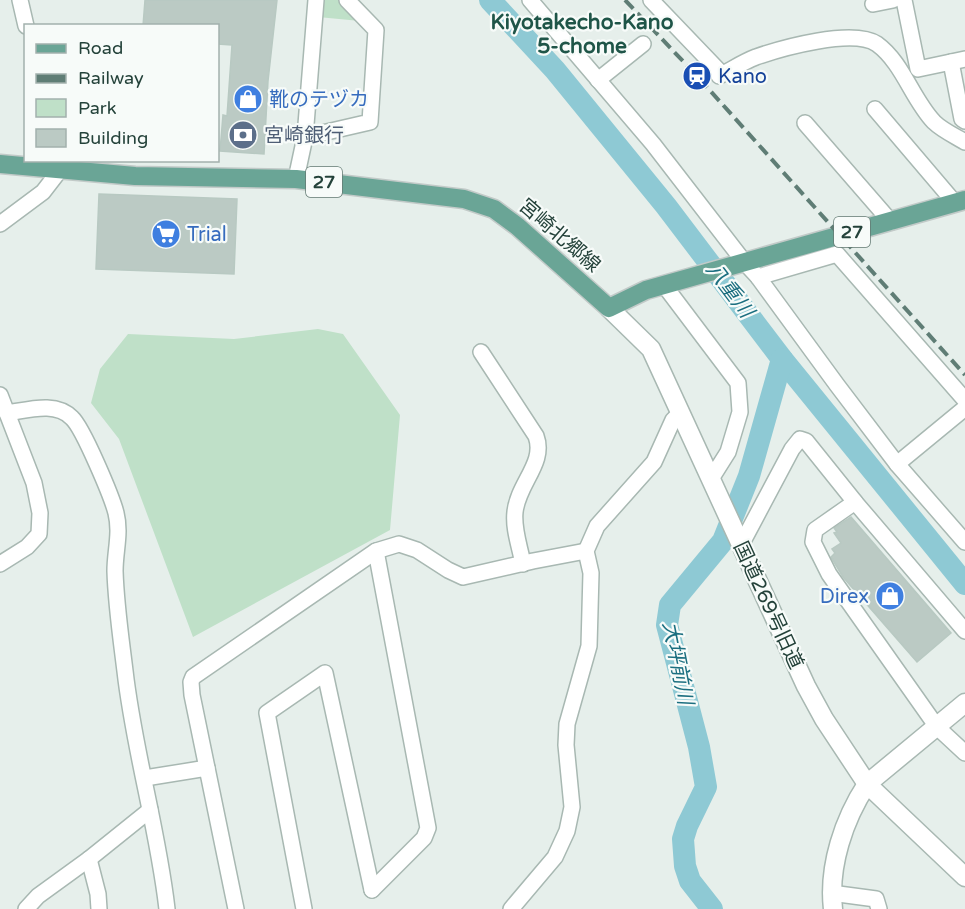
<svg xmlns="http://www.w3.org/2000/svg" width="965" height="909" font-family="'Varela Round','Noto Sans JP',sans-serif">
<style>
.green{fill:#bfe0c8}
.lines{fill:none;stroke-linecap:round;stroke-linejoin:round}
.river{stroke:#8ec9d4;stroke-width:22}
.building{fill:#bbcac4;stroke:#b8c9c2;stroke-width:1.5}
.minor-casing{stroke:#a8b8b2;stroke-width:18}
.tertiary-casing{stroke:#a8b8b2;stroke-width:21}
.primary-casing{stroke:#c2cac8;stroke-width:21}
.minor{stroke:#fff;stroke-width:15}
.tertiary{stroke:#fff;stroke-width:18}
.primary{stroke:#6aa596;stroke-width:18}
.rail{stroke:#5f7d75;stroke-width:4;stroke-dasharray:12 6;stroke-linecap:butt}
.labels{text-anchor:middle;stroke-width:4.5;stroke-linejoin:round;paint-order:stroke}
.shield{fill:#f7fbf9;stroke:#637a73;stroke-width:1.5}
.shield-label{font-size:18px;font-weight:bold;fill:#24423a}
.transit-label{font-size:20px;fill:#164399;stroke:#f7fbf9;text-anchor:start}
.shop-label{font-size:20px;fill:#366cbe;stroke:#f7fbf9;text-anchor:start}
.service-label{font-size:20px;fill:#4e5e75;stroke:#f7fbf9;text-anchor:start}
.street-label{font-size:20px;fill:#24423a;stroke:#f7fbf9}
.neighbourhood-label{font-size:21px;font-weight:bold;fill:#1f5548;stroke:#f7fbf9}
.water-label{font-size:21px;font-style:italic;fill:#1c6f80;stroke:#f7fbf9}
</style>
<rect width="100%" height="100%" fill="#e6efeb"/>
<!-- green -->
<g class="green">
<polygon points="320,0 341,0 360,21 318,17"/>
<polygon points="318,329 343,334 400,415 390,530 193,637 119,439 91,403 100,369 128,334 234,339"/>
</g>
<g class="lines">
<!-- river -->
<g class="river">
<polyline points="490,0 555,70 666,206 782,359 965,584"/>
<polyline points="712,909 690,881 685,866 683,839 687,826 706,787 699,747 667,625 670,605 723,541 749,476 782,359"/>
</g>
</g>
<!-- building -->
<g class="building">
<polygon points="145,0 277,0 268,81 264,154 220,151 223,115 227,116 232,45 218,44 218,26 143,26"/>
<polygon points="99,194 237,199 234,274 96,269"/>
<polygon points="851,517 951,633 917,662 843,577 831,557 835,553 832,549 841,543 834,533 837,532 834,528"/>
</g>
<g class="lines">
<!-- minor casing -->
<g class="minor-casing">
<g id="minor">
<polyline points="20,0 26,26"/>
<polyline points="530,0 653,144 745,263 758,277 837,385 897,464 965,542"/>
<path d="M651,0L719,71V76C731,70 743,62 756,57C782,48 853,28 877,44C903,63 912,99 934,122C942,130 955,136 965,142"/>
<polyline points="904,0 918,69 965,59"/>
<polyline points="873,4 893,0"/>
<polyline points="951,62 962,119 965,121"/>
<polyline points="598,80 643,44"/>
<polyline points="875,109 955,203"/>
<polyline points="805,123 891,222"/>
<polyline points="305,137 370,122 376,30 347,0"/>
<polyline points="296,179 305,137 316,0"/>
<polyline points="0,224 43,192 60,170 58,160"/>
<polyline points="758,277 837,254 965,400"/>
<polyline points="664,285 738,383 740,412 728,452 711,479"/>
<path d="M481,352L536,436C546,463 518,483 515,512C513,529 520,547 523,564"/>
<polyline points="0,395 34,483 40,513 39,534 27,547 0,564"/>
<path d="M7,413C28,410 56,401 72,418C83,428 112,497 116,513C121,533 115,551 115,571C116,605 121,638 125,671C134,751 158,829 167,909"/>
<polyline points="897,464 965,408"/>
<polyline points="855,502 815,530 813,542 829,574 937,727 965,753"/>
<polyline points="741,545 792,449 800,439 806,441 855,502 965,631"/>
<polyline points="145,778 207,768"/>
<polyline points="89,859 98,894 99,909"/>
<polyline points="372,890 424,838 428,828 376,551"/>
<polyline points="831,893 876,899 879,909"/>
<polyline points="26,909 38,896 89,859 150,810"/>
<polyline points="236,909 192,695 191,682 193,677 376,551 399,544 417,550 448,570 463,577 533,561 586,551"/>
<polyline points="304,909 267,713 325,673 372,890"/>
<polyline points="511,909 555,857 567,831 572,807 566,745 567,724 589,646 591,573 586,551 597,526 654,462 673,420 680,413"/>
</g>
</g>
<!-- tertiary casing -->
<g class="tertiary-casing">
<g id="tertiary">
<polyline points="609,308 651,349 806,686 824,719 867,784 965,877"/>
<path d="M833,909C828,866 844,819 867,784L965,703"/>
</g>
</g>
<!-- primary casing -->
<g class="primary-casing">
<polyline id="primary" points="0,164 135,176 296,179 464,199 494,209 517,226 609,308 646,290 965,200"/>
</g>
<!-- minor -->
<use href="#minor" class="minor"/>
<!-- tertiary -->
<use href="#tertiary" class="tertiary"/>
<!-- primary -->
<use href="#primary" class="primary"/>
<!-- rail -->
<polyline class="rail" points="625,0 697,76 965,375"/>
</g>
<!-- icons -->
<defs>
<g id="station-disc" transform="scale(1.5)"><circle r="9.5" fill="#1a4fb4" stroke="#f7fbf9"/><path d="M-3-6H3Q5-6 5-4V2Q5 4 3 4L4.5 6H3L1.5 4h-3L-3 6H-4.5L-3 4Q-5 4-5 2V-4Q-5-6-3-6ZM-3.5-4v3h7v-3ZM-3.5 1v1.5H-2V1ZM2 1v1.5H3.5V1Z" fill="#fff"/></g>
<g id="shop-disc" transform="scale(1.5)"><circle r="9.5" fill="#3f7fe0" stroke="#f7fbf9"/><path d="M-5-2.5h2.3a2.7 3.5 0 0 1 5.4 0H5L5.5 6h-11ZM-1.5-2.5h3a1.5 2.3 0 0 0-3 0Z" fill="#fff"/></g>
<g id="bank-disc" transform="scale(1.5)"><circle r="9.5" fill="#5c6f8a" stroke="#f7fbf9"/><path d="M-6-4H6V4H-6ZM0-2.3a2.3 2.3 0 1 0 0 4.6a2.3 2.3 0 1 0 0-4.6Z" fill="#fff"/></g>
<g id="supermarket-disc" transform="scale(1.5)"><circle r="9.5" fill="#3f7fe0" stroke="#f7fbf9"/><path d="M-6-5.5h2.5l.6 2H6L4.5 2H-2.5L-4.4-4H-6ZM-1.5 3.2a1.3 1.3 0 1 0 .1 0ZM3 3.2a1.3 1.3 0 1 0 .1 0Z" fill="#fff"/></g>
</defs>
<g fill-rule="evenodd">
<use href="#station-disc" x="697" y="76"/>
<use href="#shop-disc" x="248" y="99"/>
<use href="#bank-disc" x="243" y="135"/>
<use href="#supermarket-disc" x="166" y="234"/>
<use href="#shop-disc" x="890" y="596"/>
</g>
<g class="labels">
<!-- shield labels -->
<g class="shield">
<rect x="306" y="167" width="36" height="30" rx="4.5"/>
<rect x="834" y="217" width="36" height="30" rx="4.5"/>
</g>
<g class="shield-label">
<text x="324" y="188">27</text>
<text x="852" y="238">27</text>
</g>
<!-- transit labels -->
<g class="transit-label">
<text x="718" y="83">Kano</text>
</g>
<!-- shop labels -->
<g class="shop-label">
<text x="269" y="106">靴のテヅカ</text>
<text x="187" y="241">Trial</text>
<text x="869" y="603" text-anchor="end">Direx</text>
</g>
<!-- service labels -->
<g class="service-label">
<text x="264" y="142">宮崎銀行</text>
</g>
<!-- street labels -->
<g class="street-label">
<text transform="translate(560 235) rotate(41)" y="7">宮崎北郷線</text>
<text transform="translate(769 605) rotate(65)" y="7">国道269号旧道</text>
</g>
<!-- neighbourhood labels -->
<g class="neighbourhood-label">
<text x="582" y="29">Kiyotakecho-Kano<tspan x="582" dy="24">5-chome</tspan></text>
</g>
<!-- water labels -->
<g class="water-label">
<text transform="translate(730 290) rotate(53)" y="7">八重川</text>
<text transform="translate(678 663) rotate(79)" y="7">大坪前川</text>
</g>
</g>
<!-- legend -->
<rect x="24" y="24" width="195" height="138" fill="#f7fbf9" stroke="#a3b1ad" stroke-width="1.5"/>
<rect x="36" y="44" width="30" height="9" fill="#6aa596" stroke="#a3b1ad" stroke-width="1.5"/>
<text x="78" y="54" font-size="18" fill="#24423a">Road</text>
<rect x="36" y="74" width="30" height="9" fill="#5f7d75" stroke="#a3b1ad" stroke-width="1.5"/>
<text x="78" y="84" font-size="18" fill="#24423a">Railway</text>
<rect x="36" y="99" width="30" height="18" fill="#bfe0c8" stroke="#a3b1ad" stroke-width="1.5"/>
<text x="78" y="114" font-size="18" fill="#24423a">Park</text>
<rect x="36" y="129" width="30" height="18" fill="#bbcac4" stroke="#a3b1ad" stroke-width="1.5"/>
<text x="78" y="144" font-size="18" fill="#24423a">Building</text>
</svg>
